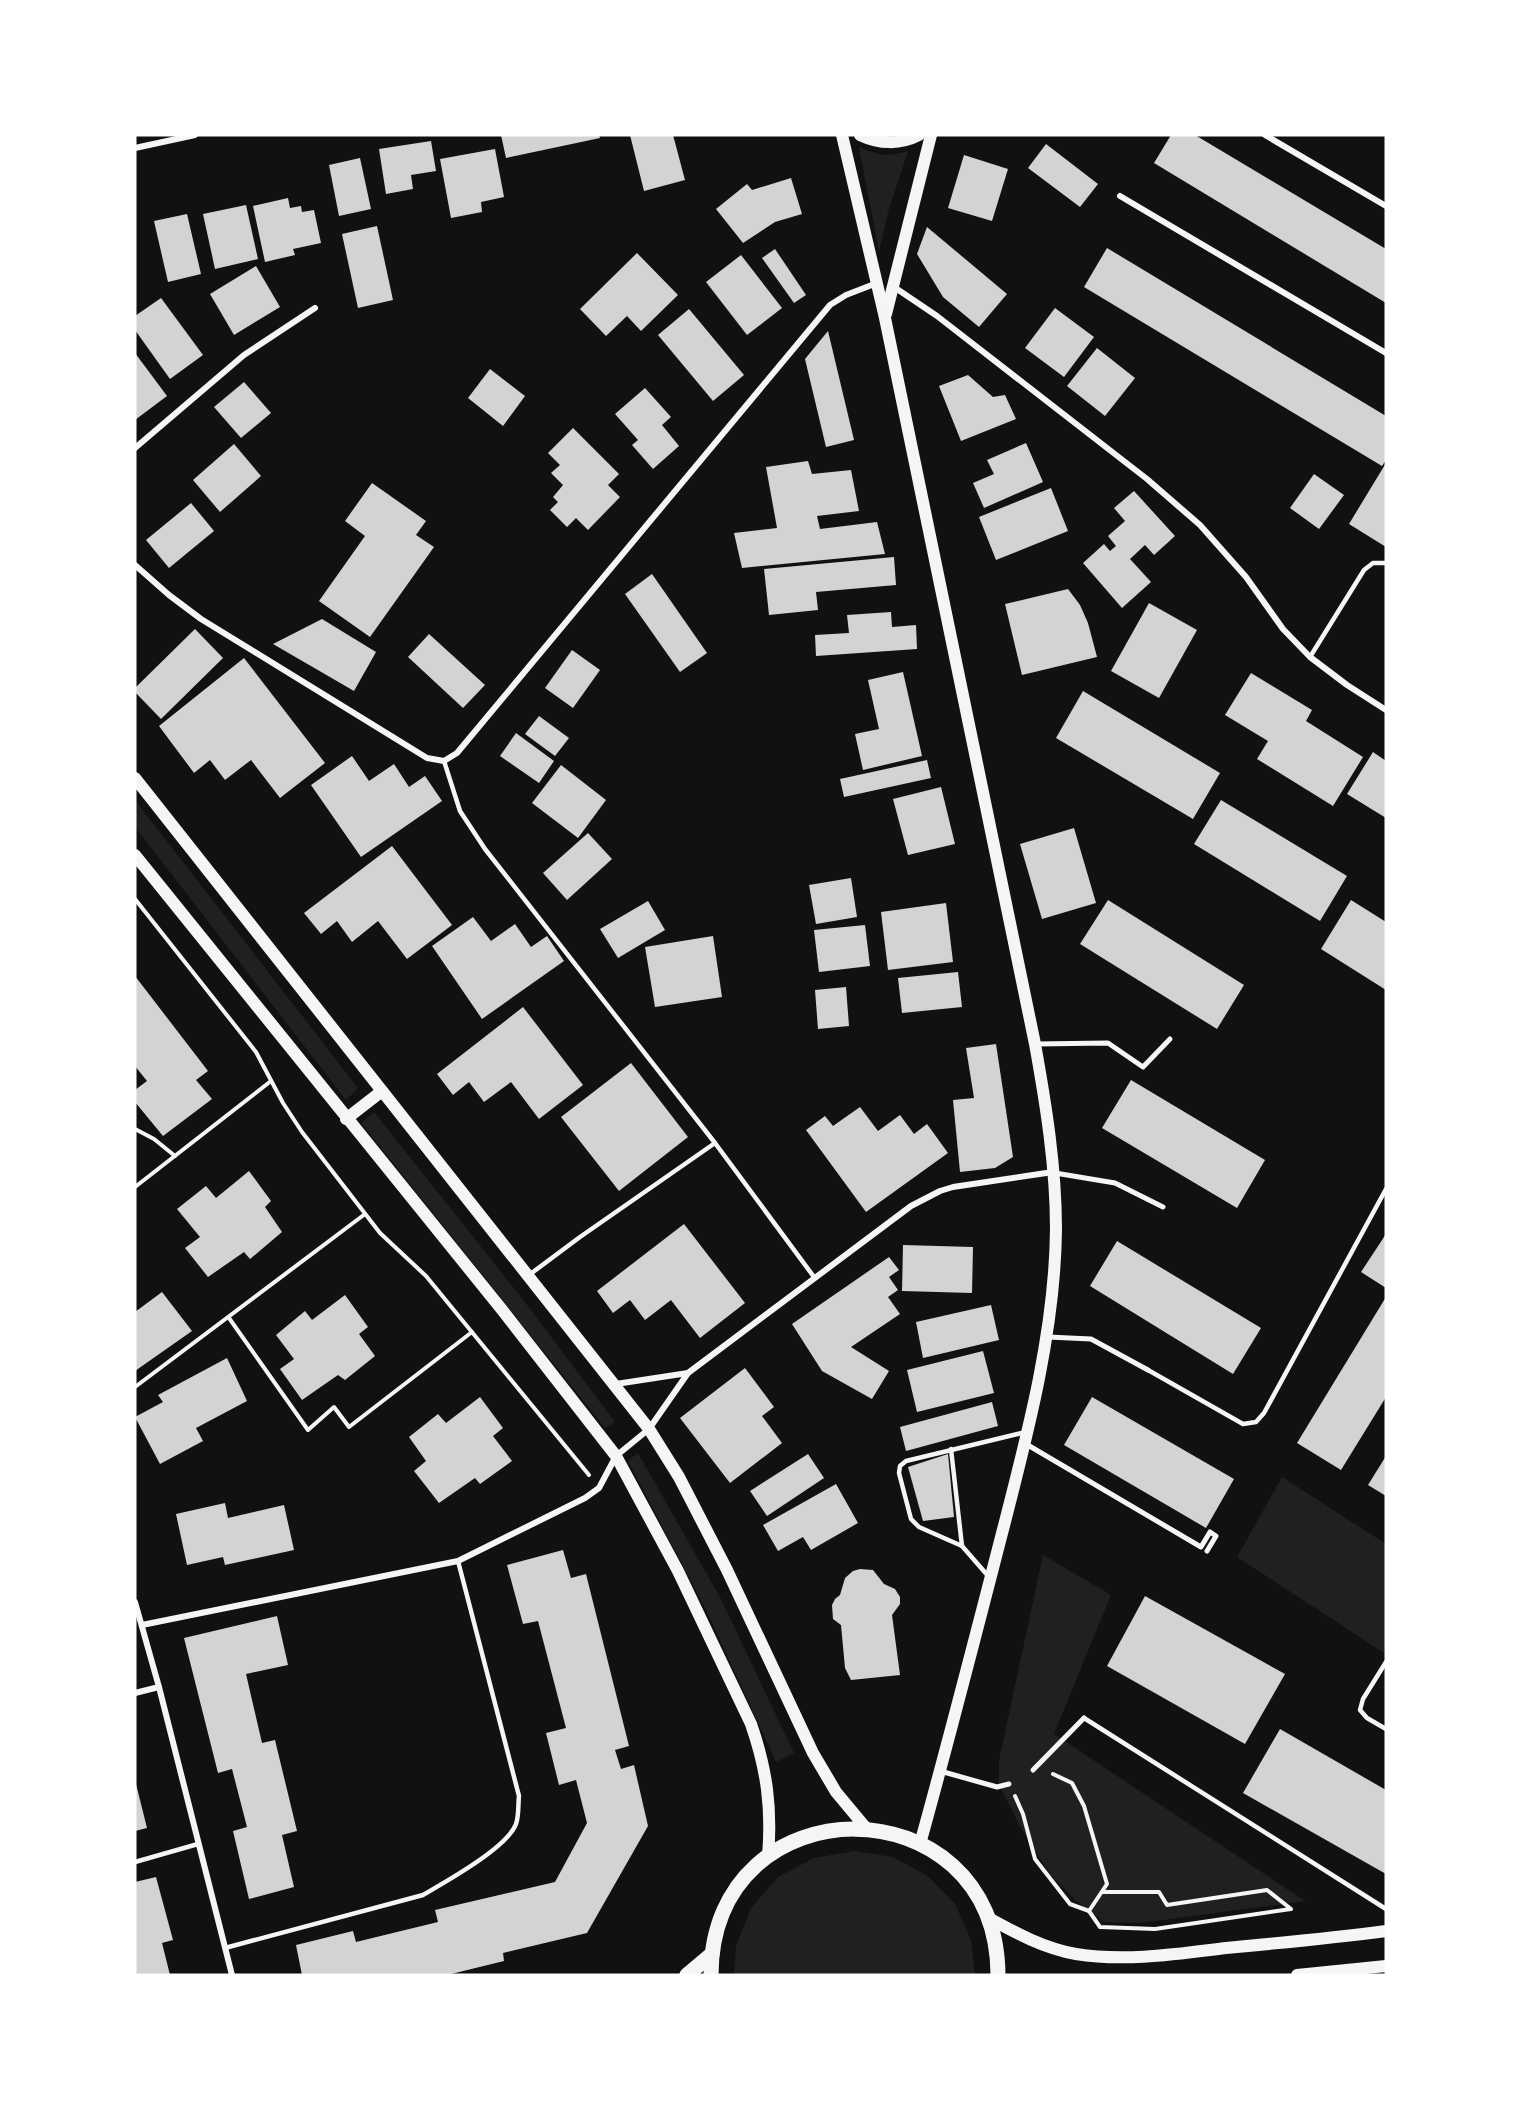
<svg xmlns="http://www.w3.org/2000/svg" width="1521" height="2110" font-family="Rubik,sans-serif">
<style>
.green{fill:#202020}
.building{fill:#d3d3d3}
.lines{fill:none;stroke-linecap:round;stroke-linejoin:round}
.path{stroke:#f5f5f5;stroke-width:4}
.service{stroke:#f5f5f5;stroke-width:4.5}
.pedestrian{stroke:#f5f5f5;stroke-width:5}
.minor{stroke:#f5f5f5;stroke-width:6}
.secondary{stroke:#f5f5f5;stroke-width:12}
.primary{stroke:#f5f5f5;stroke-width:15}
</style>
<rect width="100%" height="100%" fill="#111"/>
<!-- green -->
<g class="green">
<path d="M859,147C880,156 886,157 908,151L888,212L879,252Z"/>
<polygon points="135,800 358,1088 346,1100 135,827"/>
<polygon points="374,1112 521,1297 615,1422 605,1428 361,1123"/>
<polygon points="638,1453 721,1599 794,1753 776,1762 706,1610 628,1461"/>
<polygon points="1282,1477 1386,1544 1386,1650 1384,1653 1237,1557"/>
<polygon points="1043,1555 1111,1595 1054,1734 1305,1901 1140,1923 1104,1922 1076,1901 1049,1873 1021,1828 999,1785 999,1760"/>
<polygon points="855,1851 893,1857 928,1876 955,1904 971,1940 975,1975 734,1975 736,1946 751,1908 778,1877 814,1858"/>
</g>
<!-- building -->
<g class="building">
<polygon points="501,135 599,135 600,138 506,158"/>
<polygon points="630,135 673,135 685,180 644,191"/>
<polygon points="1171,135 1195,135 1386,249 1386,303 1154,163"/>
<polygon points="431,141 436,171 411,175 413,189 386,194 379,149"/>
<polygon points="1046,144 1098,184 1080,207 1028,168"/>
<polygon points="495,149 504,197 481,202 482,212 451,218 440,159"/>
<polygon points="964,155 1008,169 992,221 948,208"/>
<polygon points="360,158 371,209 339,216 329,165"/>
<polygon points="791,178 802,214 775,222 743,243 716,209 747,184 752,190"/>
<polygon points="288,198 290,208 301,206 302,212 314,210 321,243 293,249 295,255 265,262 253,206"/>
<polygon points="246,205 258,259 215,269 203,214"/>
<polygon points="187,214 201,274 168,282 154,221"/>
<polygon points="377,226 393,300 358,308 342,234"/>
<polygon points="927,227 1007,294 979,327 943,297 917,254"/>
<polygon points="1107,248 1386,416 1386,460 1382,466 1084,287"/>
<polygon points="775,249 806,295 794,303 762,258"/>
<polygon points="637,253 678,295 641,331 627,316 606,336 580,309"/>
<polygon points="741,255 782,308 747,335 706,282"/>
<polygon points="256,266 280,307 234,335 210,294"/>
<polygon points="161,298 203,355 170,379 135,330 135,316"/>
<polygon points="1055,308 1094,337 1064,377 1025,348"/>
<polygon points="689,309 744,375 713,401 658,335"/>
<polygon points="828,331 854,440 826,447 805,359"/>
<polygon points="1097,348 1135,378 1105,416 1067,386"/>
<polygon points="135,353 167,396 135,420"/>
<polygon points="490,369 525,396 503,426 468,398"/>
<polygon points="968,375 993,397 1005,395 1016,419 961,441 939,386"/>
<polygon points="244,382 271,413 241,438 214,407"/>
<polygon points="645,388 671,417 662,425 679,446 653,469 632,445 638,440 615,414"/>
<polygon points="573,428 619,474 608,485 620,497 588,530 576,518 567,527 550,510 558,502 553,497 563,485 551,473 560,465 548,453"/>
<polygon points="1026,443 1043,482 984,508 973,483 994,474 987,460"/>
<polygon points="234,444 261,476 220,512 193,480"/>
<polygon points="808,461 812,474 851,470 859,511 817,516 820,529 877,522 885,554 742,568 734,533 777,528 766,467"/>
<polygon points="1386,463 1386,547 1349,524"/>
<polygon points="1314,474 1344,495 1319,529 1290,508"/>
<polygon points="372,483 426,521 416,535 434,547 370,637 319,601 365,536 345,521"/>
<polygon points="1051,488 1068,531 996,560 979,517"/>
<polygon points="1134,491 1175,536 1154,555 1145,545 1130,559 1151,582 1122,608 1083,563 1104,544 1110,551 1116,546 1108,536 1125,521 1114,508"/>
<polygon points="191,503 214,531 169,568 146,540"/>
<polygon points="894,557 896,585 816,592 818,610 769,615 764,569"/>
<polygon points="652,574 707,653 680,672 625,594"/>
<polygon points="1068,589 1080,605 1088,623 1097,657 1022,675 1005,604"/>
<polygon points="1149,603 1197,630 1159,698 1111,671"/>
<polygon points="891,612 892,627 916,625 917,649 816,656 815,635 849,633 847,615"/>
<polygon points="322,619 376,652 354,691 273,644"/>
<polygon points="195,629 223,658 161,719 135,692 135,688"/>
<polygon points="429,634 485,685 463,708 408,657"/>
<polygon points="572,650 600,670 573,708 545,688"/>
<polygon points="244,658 325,763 280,798 251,760 225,780 210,760 194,773 159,726"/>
<polygon points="903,672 922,756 863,770 855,734 879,729 868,680"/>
<polygon points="1251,673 1312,710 1306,721 1363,757 1333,806 1257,759 1268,741 1225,715"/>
<polygon points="1083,691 1220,773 1193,819 1056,738"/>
<polygon points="539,716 569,738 555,756 525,734"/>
<polygon points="516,733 554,761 539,783 500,756"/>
<polygon points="1373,752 1386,761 1386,818 1347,794"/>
<polygon points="352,756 369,781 394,764 409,787 425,776 442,801 361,857 311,785"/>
<polygon points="927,760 931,778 844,797 840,779"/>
<polygon points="561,765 606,800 578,838 532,803"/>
<polygon points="941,787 955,844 908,855 893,799"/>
<polygon points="1221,800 1347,876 1320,921 1194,844"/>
<polygon points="1074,828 1096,903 1042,919 1020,844"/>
<polygon points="588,833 612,859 567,900 543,873"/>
<polygon points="392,846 452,925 407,959 378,921 352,942 337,921 321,934 304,913"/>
<polygon points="851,878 857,917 816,924 809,885"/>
<polygon points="1108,900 1244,985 1217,1029 1080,944"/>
<polygon points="1351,900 1386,922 1386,990 1321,949"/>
<polygon points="648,901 665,930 618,958 600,929"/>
<polygon points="946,903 953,962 888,970 881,912"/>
<polygon points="473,917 491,941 515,924 531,947 547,936 564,961 482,1019 432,946"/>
<polygon points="865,925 870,966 819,972 814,930"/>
<polygon points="713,936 722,997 655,1007 645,947"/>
<polygon points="958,972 962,1007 902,1013 898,978"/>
<polygon points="135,976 208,1071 196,1080 212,1099 163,1136 135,1102 135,1090 147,1081 135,1066"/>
<polygon points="846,987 849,1026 818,1029 815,990"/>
<polygon points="523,1007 583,1085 539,1119 511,1082 484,1102 469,1082 453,1095 437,1074"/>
<polygon points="996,1044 1013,1157 995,1168 960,1172 953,1100 974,1098 966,1048"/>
<polygon points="631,1063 688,1137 619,1191 561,1117"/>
<polygon points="1131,1080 1265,1160 1237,1208 1102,1128"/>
<polygon points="860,1107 878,1131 900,1115 914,1134 927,1124 948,1153 866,1212 806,1130 825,1116 833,1126"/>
<polygon points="249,1171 271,1201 265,1207 282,1232 250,1259 244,1252 208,1277 185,1248 200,1237 177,1209 206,1186 216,1198"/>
<polygon points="684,1224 745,1303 700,1338 671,1300 645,1320 630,1300 613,1313 597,1291"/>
<polygon points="1386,1234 1386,1288 1361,1272"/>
<polygon points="1117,1241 1261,1328 1233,1374 1090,1286"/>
<polygon points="903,1245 973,1247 972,1293 902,1291"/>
<polygon points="889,1257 899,1270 889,1277 898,1290 888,1297 900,1314 851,1347 889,1371 872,1399 822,1371 792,1324"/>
<polygon points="162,1292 192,1331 135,1371 135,1312"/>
<polygon points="345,1295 368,1327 359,1334 375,1356 345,1380 338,1375 302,1400 280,1369 294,1359 276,1335 305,1311 312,1320"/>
<polygon points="1386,1297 1386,1397 1341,1470 1297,1443"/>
<polygon points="991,1305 999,1340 923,1358 916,1322"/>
<polygon points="983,1351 994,1393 917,1412 907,1370"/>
<polygon points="227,1358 247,1401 196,1428 203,1441 160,1464 135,1417 163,1402 158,1395"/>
<polygon points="745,1368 774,1407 762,1416 782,1443 730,1483 680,1418"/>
<polygon points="480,1397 503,1428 493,1436 512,1461 480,1484 475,1478 439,1503 414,1471 426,1461 409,1437 438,1414 446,1423"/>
<polygon points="1092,1397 1234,1479 1206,1528 1064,1445"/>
<polygon points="992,1402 998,1426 906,1451 900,1427"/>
<polygon points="808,1454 824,1478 767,1516 750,1491"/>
<polygon points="948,1454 954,1517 923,1521 908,1467"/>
<polygon points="1386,1456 1386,1496 1368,1485"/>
<polygon points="836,1484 858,1523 811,1550 803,1537 778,1551 763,1525"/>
<polygon points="225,1503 228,1518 284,1505 294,1550 225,1565 223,1557 187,1565 176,1514"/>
<polygon points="563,1550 571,1578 586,1574 629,1746 615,1750 621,1769 634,1765 648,1826 587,1933 503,1953 504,1961 447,1975 302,1975 296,1945 353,1931 356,1942 438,1922 435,1910 555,1882 587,1823 576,1780 559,1785 546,1733 566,1728 538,1621 523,1624 507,1565"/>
<polygon points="860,1569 873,1570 884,1584 895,1589 900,1597 900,1604 892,1615 900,1675 851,1680 845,1668 841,1625 833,1619 832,1605 835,1599 840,1595 845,1578 853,1571"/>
<polygon points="1145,1596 1285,1674 1245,1744 1107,1666"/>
<polygon points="277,1616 288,1665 246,1674 262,1743 275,1740 297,1831 282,1835 294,1887 249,1899 233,1831 247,1827 232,1769 218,1773 184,1638"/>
<polygon points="1280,1729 1386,1790 1386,1874 1243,1793"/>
<polygon points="136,1784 147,1828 135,1831 135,1785"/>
<polygon points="156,1877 173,1940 162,1943 170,1975 135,1975 135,1882"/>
</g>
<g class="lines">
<!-- path -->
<g class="path">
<polyline points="135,899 256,1052 283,1103 302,1132 380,1233 426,1276 589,1475"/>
<polyline points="135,1129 154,1139 175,1156"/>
<polyline points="135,1187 271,1081"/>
<polyline points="229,1318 308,1430 334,1407 349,1427 472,1332"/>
<polyline points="135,1387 365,1214"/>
<polyline points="1053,1774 1072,1783 1084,1806 1107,1884 1089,1911 1100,1927 1155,1929 1291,1909 1267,1890 1167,1905 1159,1892 1102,1892"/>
<polyline points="1015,1796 1023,1814 1035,1859 1070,1904 1089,1911"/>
</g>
<!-- service -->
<g class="service">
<polyline points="1310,657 1364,570 1373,563 1386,563"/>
<polyline points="444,761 460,811 485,849 715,1143 814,1277"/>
<polyline points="529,1275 580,1237 715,1143"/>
<polyline points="1148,1370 1243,1424 1256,1422 1264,1413 1386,1189"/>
<polyline points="951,1449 962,1546"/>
<polyline points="989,1577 962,1546 919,1527 911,1519 899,1473 900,1466 906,1461 1026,1432"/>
<polyline points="1386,1662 1363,1699 1360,1710 1367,1718 1386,1729"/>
<polyline points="1084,1718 1386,1909"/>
<polyline points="135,1862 198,1844"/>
<path d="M225,1948L423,1895C445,1882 507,1848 516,1824C519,1816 518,1804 519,1796L458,1561"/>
</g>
<!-- pedestrian -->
<g class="pedestrian">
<polyline points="1035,1044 1108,1043 1143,1067 1170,1039"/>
<polyline points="1055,1173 1115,1183 1163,1207"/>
<polyline points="1048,1337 1091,1339 1148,1370"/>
<polyline points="1026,1444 1201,1547 1210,1532 1216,1536 1207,1551"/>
<polyline points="1033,1770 1084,1718"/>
<polyline points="940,1771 997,1787 1009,1784"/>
</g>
<!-- minor -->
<g class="minor">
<polyline points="1265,135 1386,206"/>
<polyline points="135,148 195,135"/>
<polyline points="1120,196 1386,353"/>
<polyline points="894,287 937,316 1147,479 1200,525 1246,577 1283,629 1310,657 1347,685 1386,710"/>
<polyline points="135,448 244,355 315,308"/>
<polyline points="135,565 169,595 201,619 427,758 444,761 457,753 830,305 846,295 877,283"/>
<polyline points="616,1384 688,1373"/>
<polyline points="135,1602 159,1687 232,1975"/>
<polyline points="142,1625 458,1561 585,1498 599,1488 616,1456 649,1429 688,1373 911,1206 940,1191 953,1187 1053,1172"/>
<polyline points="135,1693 159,1687"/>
</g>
<!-- secondary -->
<g class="secondary">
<path d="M842,135L885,318L1035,1044C1046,1105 1056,1167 1056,1229C1055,1334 1026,1440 1000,1541C974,1642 948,1743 920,1844"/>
<path d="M860,135C879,144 900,145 919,135"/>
<polyline points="886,314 931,135"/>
<polyline points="135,778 649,1429 679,1477 727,1570 813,1753 836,1792 866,1828"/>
<path d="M135,855L503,1311L616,1456L678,1571L751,1724C767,1770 772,1808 768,1857"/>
<polyline points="346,1119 382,1091"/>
<path d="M987,1917C1016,1933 1043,1948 1076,1954C1125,1962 1177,1954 1226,1948C1280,1943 1333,1938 1386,1931"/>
<polyline points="1297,1975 1386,1966"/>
</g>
<!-- primary -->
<g class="primary">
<polyline points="687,1975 712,1954"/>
<path d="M711,1975C712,1780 997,1781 998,1975"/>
</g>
</g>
<!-- border -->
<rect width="1521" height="2110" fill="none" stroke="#ffffff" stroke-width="273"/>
</svg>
